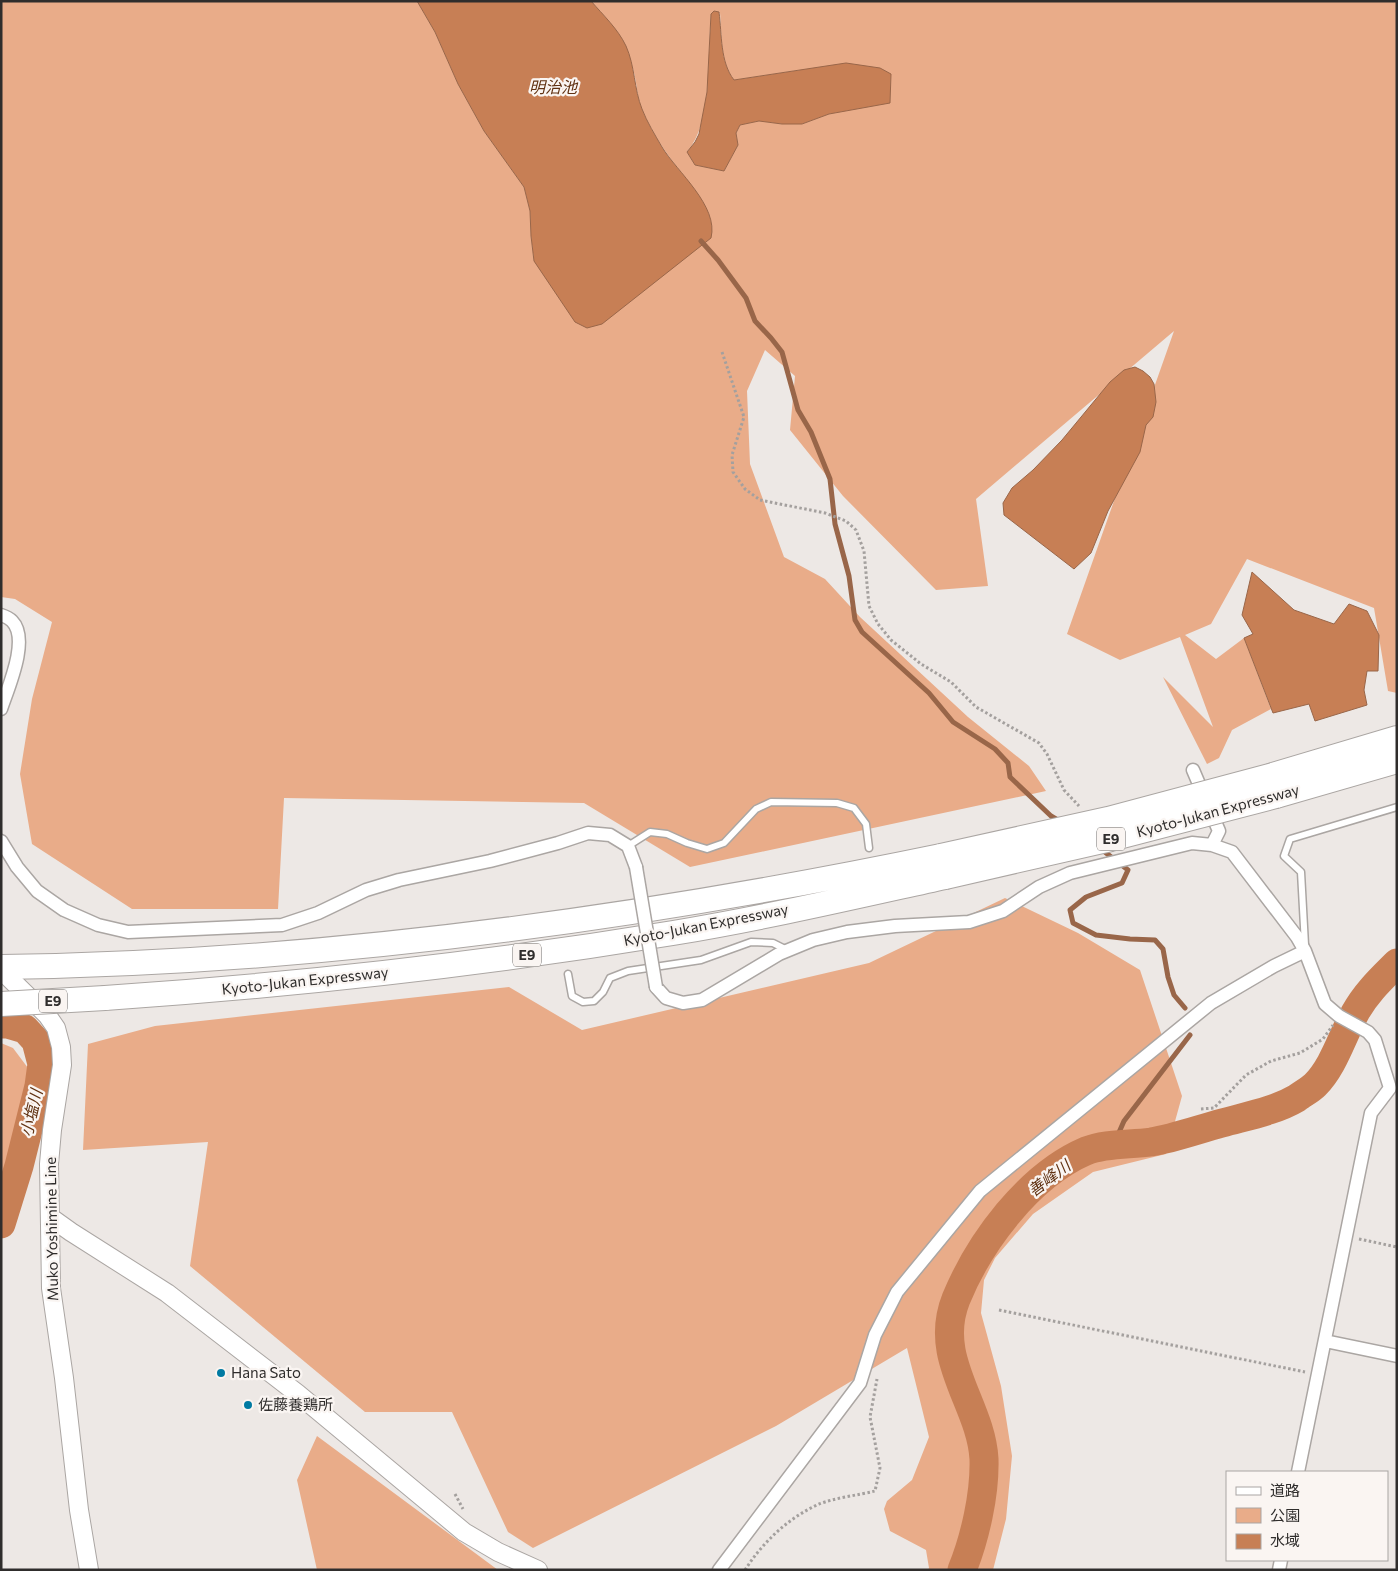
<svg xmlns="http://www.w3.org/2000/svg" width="1398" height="1571" viewBox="0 0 1398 1571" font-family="Commissioner,'Noto Sans JP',sans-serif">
<rect width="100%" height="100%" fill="#ede8e5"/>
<path fill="#e9ac89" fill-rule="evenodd" d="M1,1H417L435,32L458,84L484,131L524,187L530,211L531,236L534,261L695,191C675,165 655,140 642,110C637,98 637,82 633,69C625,39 611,24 591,1H1397V693L1388,691L1374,608L1247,559L1211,624L1185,635L1216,659L1244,638L1271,709L1232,730L1219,758L1207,764L1163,677L1213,727L1180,637L1120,660L1067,634L1174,331L976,499L988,586L936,590L843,496L790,430L795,376L765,350L747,391L750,464L784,557L825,579L860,617L968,717L1029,766L1046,791L690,867L584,803L284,798L278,909H132L32,844L20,774L32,699L52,622L15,599L1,597ZM714,11L720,13C722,35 720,62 734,80L799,70L891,74L890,102L829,114L802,124H782L759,121L740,125L736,133L738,145L724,171L695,165L687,152C714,121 707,54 711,14Z
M1005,898L1078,933L1140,970L1182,1096L1166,1154L1093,1172L1033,1214L995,1258L984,1280L981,1313L1001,1386L1012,1456L1006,1519L993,1570H928L929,1568L926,1550L890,1531L884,1509L887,1501L912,1480L929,1437L907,1348L776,1426L533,1548L508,1532L452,1412H365L190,1266L208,1142L83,1150L88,1044L155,1026L509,987L582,1030L869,963Z
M1,1043L13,1048L28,1068L25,1159L1,1234Z
M317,1436L498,1570H317L297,1480Z"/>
<path fill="#c77f55" stroke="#996649" d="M417,1H591C603,15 618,29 626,46C635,66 634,89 642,109C647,122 655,135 662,147C677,172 719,206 711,238L602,324L587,328L575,322L534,261L531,236L530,211L524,187L484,131L458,84L435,32Z
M714,11L719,12C722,35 720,62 734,80L846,63L880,68L891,74L890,103L829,114L802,124H782L759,121L740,125L736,133L738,145L724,171L695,165L687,152L695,142L699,134L707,92L711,14Z
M1135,367L1143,371L1150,377L1154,384L1156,402L1153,417L1146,425L1140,452L1108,511L1091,553L1074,569L1004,515L1003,503L1012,488L1033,470L1062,440L1110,382L1124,370Z
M1252,572L1294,610L1334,624L1349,604L1367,611L1379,635L1378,671H1367L1364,690L1367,705L1315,721L1309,704L1273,713L1244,638L1253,634L1242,615Z"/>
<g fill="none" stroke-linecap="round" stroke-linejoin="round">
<path stroke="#996649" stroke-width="5" d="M701,241L718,260L746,298L755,321L771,338L782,352L798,410L811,432L830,479L835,524L849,576L855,620L862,632L929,693L953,722L995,749L1008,763L1010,777L1051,816L1061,822
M1101,849L1128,870L1122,883L1086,897L1070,910L1073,923L1096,935L1130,939L1155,940L1163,949L1168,977L1174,995L1185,1008
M1113,1146L1124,1121L1190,1035"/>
<path stroke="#c77f55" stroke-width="29" d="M1,1024H8L25,1029L36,1041L42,1064L39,1086L19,1166L1,1224
M962,1570C975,1538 985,1494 984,1459C981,1404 932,1359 956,1299C979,1243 1028,1176 1086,1151C1106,1143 1130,1145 1151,1142C1175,1138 1199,1129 1222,1123C1247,1116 1275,1111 1297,1098C1302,1094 1310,1090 1315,1085C1334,1066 1342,1036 1355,1013C1366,993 1381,979 1397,963"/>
<g stroke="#aba6a3" stroke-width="9">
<path id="lane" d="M628,846L650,832L667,834L687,843L707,849L724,843L756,809L771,802L837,803L854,808L866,824L869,848
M1305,945L1301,872L1284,856L1290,839L1397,807
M568,974L572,996L583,1002L594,1001L603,992L610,978L628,971L701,960L751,942L773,943L787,950"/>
</g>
<g stroke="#aba6a3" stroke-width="15">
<path id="street" d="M1,615C4,616 9,618 12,621C30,639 8,688 1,709
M1193,770L1219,831L1212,845
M1,841L17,867L37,891L64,910L98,925L128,932L282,925L318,913L366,890L399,880L490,861L558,843L588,833L610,835L628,846L636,867
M656,987L666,998L683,1003L702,1000L779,954L813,940L847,932L895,926L969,922L1003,911L1039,887L1070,873L1192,843L1212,845L1232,852L1297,937L1305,951L1325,1004L1339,1016L1368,1032L1375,1040L1390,1088L1371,1113L1298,1472
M1325,1341L1397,1356
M719,1570L860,1383L875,1335L897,1292L980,1191L1211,1003L1274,966L1305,951
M1279,1570L1281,1560"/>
</g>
<g stroke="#aba6a3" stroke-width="20">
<path id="secondary" d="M1,970L47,1015L56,1028L61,1047L62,1065L52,1130L49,1164L51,1288L64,1378L79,1510L89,1570
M50,1217L71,1232L167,1293L298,1394L464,1532L498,1552L538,1570"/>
</g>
<g stroke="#aba6a3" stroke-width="26">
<path id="highway" d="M1273,775L1397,738
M1276,796L1397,761
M1,967C318,963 632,920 941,856
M105,998C295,985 485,964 673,933C764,918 854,897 945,877"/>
</g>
<path stroke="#a4a09e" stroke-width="3" stroke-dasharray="2.5 2.5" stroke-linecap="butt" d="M722,352L744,417L732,455L733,472L745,489L760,500L825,513L846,521L856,530L864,551L869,606L878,624L891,640L921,664L951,682L976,707L1039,743L1047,754L1064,790L1079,806
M1201,1109L1214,1108L1246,1075L1271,1061L1300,1053L1323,1039L1333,1025
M1359,1239L1397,1247
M999,1310L1305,1372
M455,1494L463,1509
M745,1570C763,1542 788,1518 819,1504C834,1498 859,1495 875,1491L880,1468L870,1417L877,1379"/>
<use href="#lane" stroke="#fff" stroke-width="6"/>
<use href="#street" stroke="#fff" stroke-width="12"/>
<use href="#secondary" stroke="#fff" stroke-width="18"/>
<use href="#highway" stroke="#fff" stroke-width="24"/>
<g stroke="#aba6a3" stroke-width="15" stroke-linecap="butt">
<path id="street-bridge" d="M636,867L656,987"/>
</g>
<g stroke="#aba6a3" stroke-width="26" stroke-linecap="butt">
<path id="highway-bridge" d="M941,856L1108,819L1273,775
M945,877L1111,839L1276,796
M1,1004L105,998"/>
</g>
<use href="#street-bridge" stroke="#fff" stroke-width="12"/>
<use href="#highway-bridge" stroke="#fff" stroke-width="24"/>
</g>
<g fill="#007aa2" stroke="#faf5f2" stroke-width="2">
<circle cx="221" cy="1373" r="5"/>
<circle cx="248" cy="1405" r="5"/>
</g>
<g text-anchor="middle" stroke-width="4.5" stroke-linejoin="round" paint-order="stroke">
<g fill="#faf5f2" stroke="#6c6967" stroke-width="1">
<rect x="1097" y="827.5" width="28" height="23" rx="4"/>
<rect x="513" y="943.5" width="28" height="23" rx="4"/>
<rect x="39" y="989.5" width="28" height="23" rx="4"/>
</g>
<g font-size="14" font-weight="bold" fill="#2f2d2c">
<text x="1111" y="844">E9</text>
<text x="527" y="960">E9</text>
<text x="53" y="1006">E9</text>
</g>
<g font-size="15" fill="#2f2d2c" stroke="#faf5f2">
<text transform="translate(1218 811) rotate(-15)" y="5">Kyoto-Jukan Expressway</text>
<text transform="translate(706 925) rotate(-11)" y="5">Kyoto-Jukan Expressway</text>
<text transform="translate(305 981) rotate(-6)" y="5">Kyoto-Jukan Expressway</text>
<text transform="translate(52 1229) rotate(-91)" y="5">Muko Yoshimine Line</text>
</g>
<g font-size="15" fill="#2f2d2c" stroke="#faf5f2" text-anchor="start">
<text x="231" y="1378">Hana Sato</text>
<text x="258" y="1410">佐藤養鶏所</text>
</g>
<g font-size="16" font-style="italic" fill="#603111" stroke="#faf5f2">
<text x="553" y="93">明治池</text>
<text transform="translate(31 1113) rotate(-77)" y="6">小塩川</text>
<text transform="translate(1049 1178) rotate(-37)" y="6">善峰川</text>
</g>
</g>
<rect width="1398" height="1571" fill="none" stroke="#2f2d2c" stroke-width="5"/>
<rect x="1226" y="1471" width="162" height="90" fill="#faf5f2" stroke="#a9a5a3"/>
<rect x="1236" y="1487" width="25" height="8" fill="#ffffff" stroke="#a9a5a3"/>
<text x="1270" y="1496" font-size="15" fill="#2f2d2c">道路</text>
<rect x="1236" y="1508" width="25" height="15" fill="#e9ac89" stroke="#a9a5a3"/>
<text x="1270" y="1521" font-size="15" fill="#2f2d2c">公園</text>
<rect x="1236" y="1534" width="25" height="15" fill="#c77f55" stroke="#a9a5a3"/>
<text x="1270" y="1546" font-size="15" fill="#2f2d2c">水域</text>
</svg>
